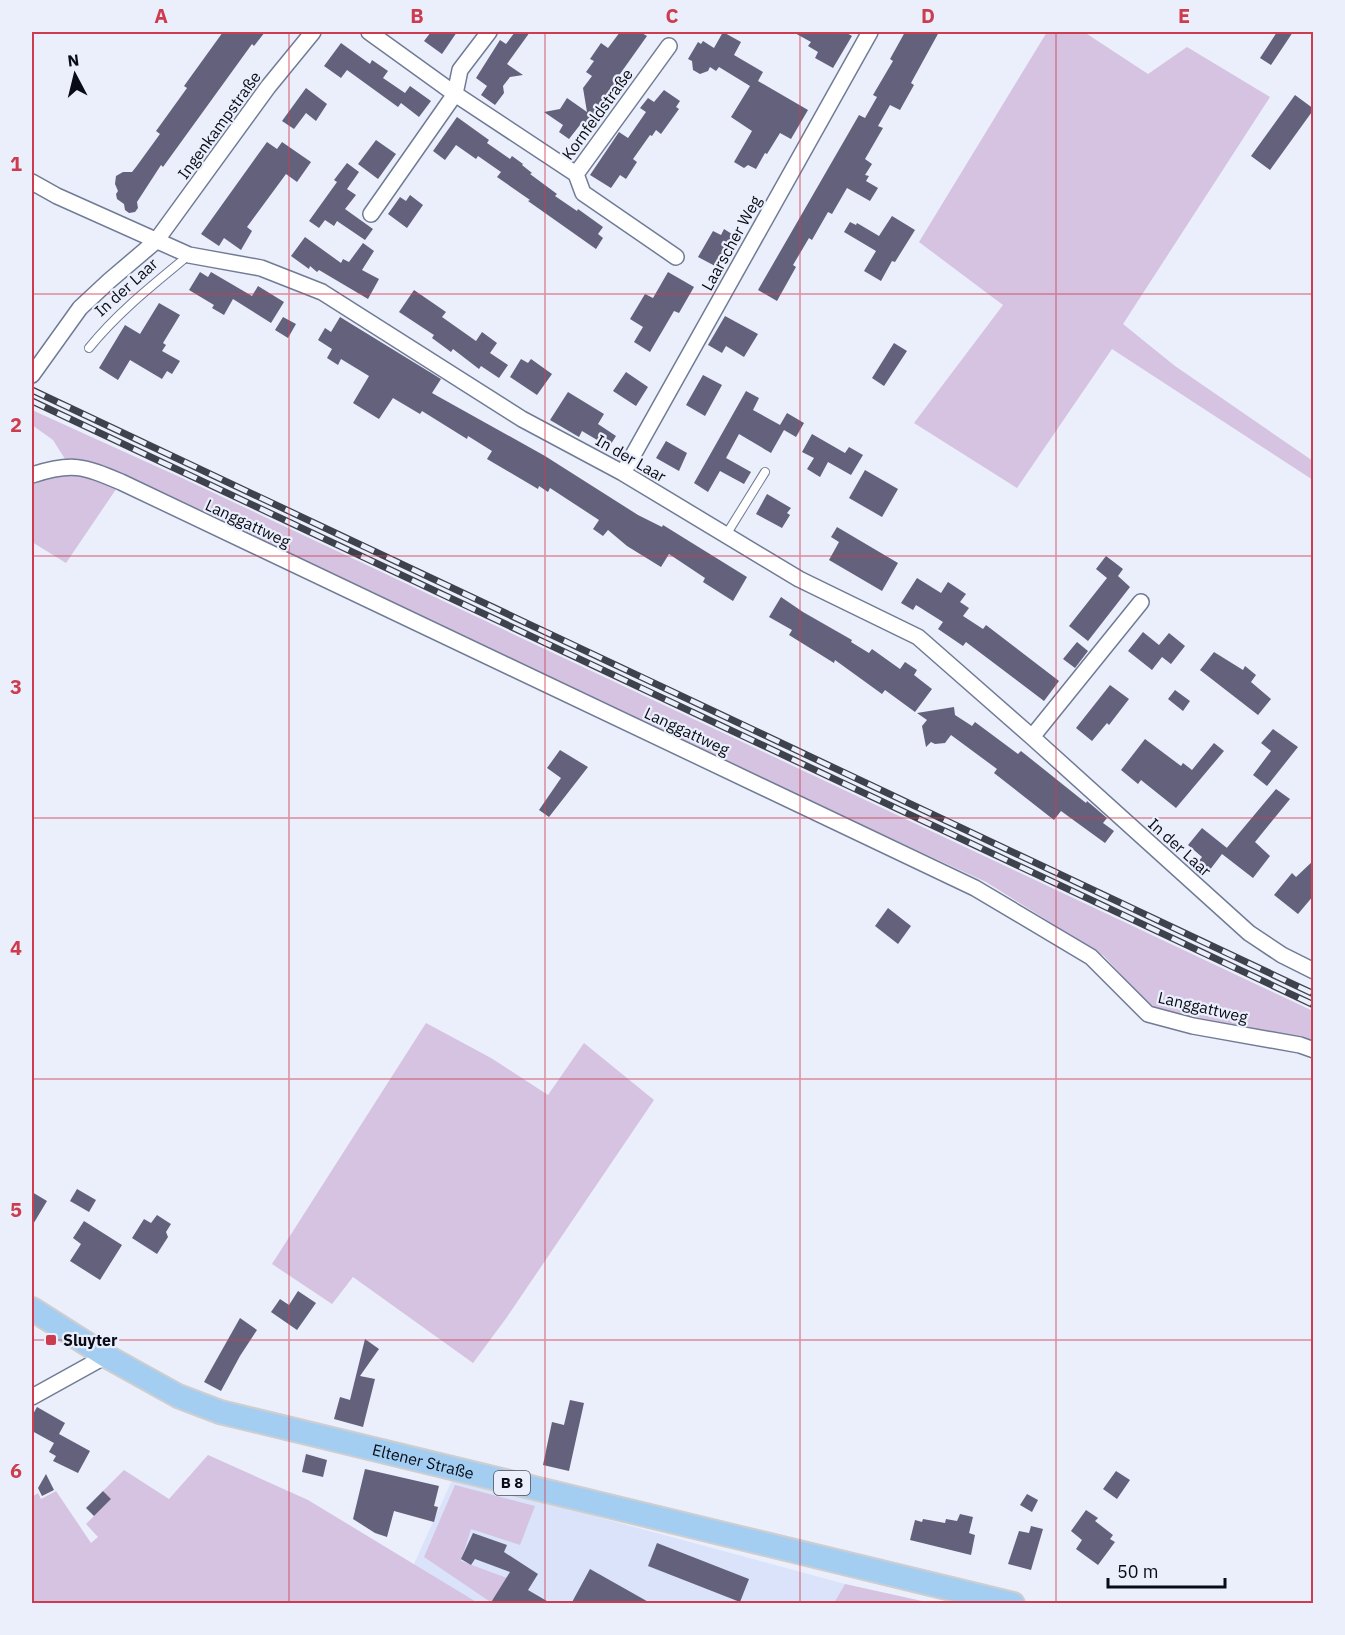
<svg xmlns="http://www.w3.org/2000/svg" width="1345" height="1635" viewBox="0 0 1345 1635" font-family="'IBM Plex Sans',sans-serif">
<rect width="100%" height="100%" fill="#eaeffb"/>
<path fill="#dae3f9" d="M453,1478L845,1584L834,1603L478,1604L413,1566Z"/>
<path fill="#d5c3e1" d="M1047,32H1084L1148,74L1187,47L1270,97L1123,324L1175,366L1313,461V480L1112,349L1017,488L914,423L1003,305L919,242Z
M32,410L182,478L1313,1011V1042L1307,1039L1223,1025L1150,1006L1104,956L986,882L823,807L125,476L66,563L32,542V475L65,459L53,440L32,425Z
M426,1023L491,1058L548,1095L584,1043L654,1100L507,1317L473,1363L353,1277L332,1304L272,1264Z
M208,1455L308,1500L478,1603H32V1497L38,1493L41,1499L56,1491L91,1543L98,1537L86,1524L111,1499L103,1491L124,1470L169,1499Z
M455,1485L535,1506L520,1545L471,1529L461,1561L507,1578L492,1603L424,1557Z
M845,1584L931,1603H834Z"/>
<path fill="#63617c" d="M223,32H265L254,46L252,44L163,167L161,165L137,202L138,208L135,212L129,213L125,210L124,204L117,199L116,194L118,191L115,184L116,176L123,172H132L136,167L160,134L156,131L187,88L184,86Z
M431,32H457L442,54L424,41Z
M515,32H530L507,64L523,75L510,77L503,86L504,93L495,105L481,95L487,86L476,78L500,40L506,44Z
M620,32H640L647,36L620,74L618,86L611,97L606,98L589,121L583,127L580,125L569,139L559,132L563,125L544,112L560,109L567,98L587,112L583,88L592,76L586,72L594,61L590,59L601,43L608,48Z
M723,32L741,42L734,55L763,72L758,81L808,110L791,139L780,133L767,154L765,153L756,169L748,165L744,168L734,162L752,131L731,117L750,86L719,67L716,71L710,67L708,71L700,74L693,70L692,61L688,59L698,42L701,44L703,41L714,48Z
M793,32H845L852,36L833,68L815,58L818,52L808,46L811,42Z
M905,32H939L911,83L914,85L900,110L890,105L878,126L883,128L865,159L872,164L865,175L869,176L866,181L878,188L870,201L847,188L832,214L828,212L812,240L809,238L793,265L796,267L777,301L758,290L859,115L865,118L877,97L873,95L893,61L890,59Z
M1277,32H1293L1271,65L1260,58Z
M341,43L370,64L372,60L388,71L383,78L405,93L410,86L431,101L419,117L401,103L398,107L347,70L341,78L324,66Z
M306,88L327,104L316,121L306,113L294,129L282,121Z
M664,90L680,101L676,107L679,109L661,134L656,130L652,136L650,135L633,159L637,162L626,179L620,175L611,188L590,175L619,132L628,138L646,112L640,108L648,98L654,102Z
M1295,95L1314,109L1270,170L1251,156Z
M457,117L489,140L487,143L500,152L510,159L512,156L523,164L522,165L532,173L530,174L557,194L555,196L577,211L578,209L603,227L598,234L603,238L596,249L528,201L530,200L497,177L501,172L478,156L476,159L456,145L445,160L433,151Z
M376,140L396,154L378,179L358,164Z
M267,142L277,149L282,142L311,162L297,182L286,174L247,227L252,231L241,250L224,238L219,246L201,234Z
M347,163L359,172L347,189L356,195L345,209L373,229L365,240L337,221L334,226L325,220L319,228L309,221L337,182L334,180Z
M410,195L423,205L407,228L388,214L400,197L406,201Z
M892,216L915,230L895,262L892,261L881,281L864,271L876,251L844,232L850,222L856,225L857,223L879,236Z
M724,229L735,236L717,267L698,257L713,231L721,235Z
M305,237L341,263L343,259L349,262L363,243L374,251L362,270L379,279L368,299L319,270L317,272L310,266L309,269L291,256Z
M200,272L208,277L211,272L252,296L258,286L284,302L271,323L233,299L224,315L212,308L214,305L189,290Z
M668,272L694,287L679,313L674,311L650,352L634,342L643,327L630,319L645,294L653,298Z
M414,290L446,312L442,317L476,341L482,332L497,343L490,353L508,365L499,378L481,366L479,369L453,349L451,352L432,338L434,335L399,312Z
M159,303L180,315L163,343L166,345L162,351L180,361L172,374L167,371L162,379L130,360L118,380L99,368L125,325L140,334Z
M725,316L758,334L744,357L726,346L722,353L708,345Z
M283,317L296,324L288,338L275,330Z
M340,317L441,379L432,393L545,456L638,515L662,527L663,525L747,577L733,601L703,582L705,578L669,554L661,567L627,546L608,530L603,536L593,529L599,520L550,488L548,492L539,486L538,489L487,459L492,451L468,436L467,439L422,411L420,414L393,398L379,419L353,403L369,376L341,359L338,365L327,358L332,349L318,340L325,328L331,332Z
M894,343L907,351L884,386L872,378Z
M521,359L528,363L531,359L552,374L537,395L510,377Z
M626,372L648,387L636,406L613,391Z
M703,375L722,385L705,416L686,405Z
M746,391L759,398L753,410L780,425L787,413L804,423L796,437L784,430L771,453L739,434L726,458L751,472L744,484L720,471L708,492L694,483Z
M568,392L604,414L598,424L616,436L609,447L582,431L579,437L550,420Z
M812,434L845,453L849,447L863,455L851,475L828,462L820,477L807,469L814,458L802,452Z
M666,441L687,453L679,471L656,458Z
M865,470L898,489L882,517L849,498Z
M767,494L791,508L787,513L790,515L782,528L756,514Z
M837,527L898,563L882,591L829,560L839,542L831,537Z
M1106,556L1123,569L1118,576L1130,587L1088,641L1069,626L1107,578L1096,569Z
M917,578L941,593L948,582L966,594L960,602L969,608L963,616L983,629L986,625L1059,681L1044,701L966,642L963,646L938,629L943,622L916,605L913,610L901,603Z
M781,597L803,612L852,640L851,642L869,653L872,649L900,669L905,662L917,670L914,675L932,689L915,712L885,690L882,694L835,660L834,663L789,635L792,630L769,617Z
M1143,632L1159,645L1169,633L1185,646L1171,664L1162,657L1152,670L1128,651Z
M1077,642L1088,651L1075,668L1063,659Z
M1214,652L1243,670L1245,666L1256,675L1251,682L1271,699L1258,715L1200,670Z
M1110,685L1129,699L1109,725L1107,723L1092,741L1076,728Z
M1175,690L1190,701L1183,711L1168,699Z
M954,707L955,715L972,726L975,722L1018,754L1021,751L1086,803L1087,801L1100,812L1107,818L1103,823L1114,831L1105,843L1061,811L1054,820L994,773L997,769L951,735L945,743L935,744L931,742L926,747L922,726L927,720L917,713Z
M1273,729L1298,747L1267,786L1253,775L1271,751L1261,743Z
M1145,739L1181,766L1183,763L1192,770L1214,743L1224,751L1176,808L1141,780L1138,784L1121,770Z
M560,750L588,767L549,817L539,810L561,778L547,768Z
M1276,789L1290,799L1255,842L1270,856L1253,878L1222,854L1209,871L1198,862L1202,857L1188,845L1202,828L1227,848L1225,850Z
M1314,860V895L1298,914L1274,895L1292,873L1296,877Z
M888,908L911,926L898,944L875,926Z
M77,1189L96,1200L89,1212L70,1201Z
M32,1192L47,1201L32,1226Z
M157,1215L171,1224L166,1232L168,1237L157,1254L132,1238L144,1219L151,1223Z
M84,1221L122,1245L100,1280L70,1261L81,1244L73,1238Z
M298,1291L316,1303L297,1330L271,1312L280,1299L289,1305Z
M240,1318L257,1330L240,1356L221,1391L204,1382Z
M365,1339L379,1349L360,1376L375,1379L363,1427L334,1419L340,1397L350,1400Z
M570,1400L584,1403L569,1471L543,1465L552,1422L564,1425Z
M37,1407L65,1423L59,1434L90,1451L78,1473L53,1461L56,1456L49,1452L54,1443L32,1431V1416Z
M306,1454L327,1460L323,1477L302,1472Z
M365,1469L439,1486L434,1506L438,1507L434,1522L394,1511L387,1537L375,1533L353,1519Z
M1116,1471L1130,1480L1117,1499L1103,1489Z
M46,1474L54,1490L42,1496L38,1488Z
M103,1491L111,1499L94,1516L86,1508Z
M1027,1494L1038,1500L1032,1512L1020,1505Z
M1086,1510L1098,1518L1095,1521L1113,1535L1110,1539L1115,1542L1098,1565L1076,1549L1082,1540L1071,1531Z
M960,1514L973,1517L969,1533L975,1535L971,1555L910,1540L915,1520L922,1522L923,1519L945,1523L946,1519L957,1521Z
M1031,1526L1043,1529L1031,1570L1008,1564L1019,1531L1029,1533Z
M473,1533L507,1545L504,1552L538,1574L528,1590L552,1604H490L510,1572L475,1559L471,1565L461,1559Z
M657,1543L749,1579L740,1602L648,1566Z
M590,1569L652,1604H571Z"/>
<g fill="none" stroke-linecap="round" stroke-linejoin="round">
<g stroke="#707b96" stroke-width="10">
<path id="service" d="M89,348C118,312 154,284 189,255
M726,535L765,472"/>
</g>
<g stroke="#707b96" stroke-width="18">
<path id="minor" d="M369,32L455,94L576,174L669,46
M576,174L583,193L676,257
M32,182L57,196L189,255L261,268L322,292L522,419L623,473L799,579L918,637L1032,737L1249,933L1282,955L1314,971
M371,214L455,94L460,70L489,32
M32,375L80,308L109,281L156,241L268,87L313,32
M623,473L870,32
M32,475C72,462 83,466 121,482L975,888L1091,957L1148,1014L1193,1026L1300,1045L1314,1050
M1032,737L1141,602
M32,1397L106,1356"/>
</g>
<g stroke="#ceced0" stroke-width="26">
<g id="primary">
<path id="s1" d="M32,1309L106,1356L178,1396L220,1412L1013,1604"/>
</g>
</g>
<use href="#service" stroke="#fff" stroke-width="8"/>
<use href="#minor" stroke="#fff" stroke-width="15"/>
<use href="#primary" stroke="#a3cef2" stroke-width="22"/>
<g stroke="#3e424c" stroke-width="7">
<path id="rail" d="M32,390L1314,994
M32,401L1314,1005"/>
</g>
<use href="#rail" stroke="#eaeffb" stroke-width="4.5" stroke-dasharray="14" stroke-linecap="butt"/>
</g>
<path fill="none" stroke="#cd3c4e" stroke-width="1.5" stroke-opacity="0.55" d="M289,32V1604M545,32V1604M800,32V1604M1056,32V1604M32,294H1314M32,556H1314M32,818H1314M32,1079H1314M32,1340H1314"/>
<rect fill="#cd3c4e" stroke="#eaeffb" stroke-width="2" x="45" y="1334" width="12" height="12" rx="3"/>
<g text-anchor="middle" stroke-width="4.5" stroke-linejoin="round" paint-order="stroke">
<rect fill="#eaeffb" stroke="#4c505b" stroke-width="1.5" x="494" y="1471" width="36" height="24" rx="4.5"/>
<g font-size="15" font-weight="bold" fill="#090c16">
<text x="512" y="1488">B 8</text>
</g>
<g font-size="16" fill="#090c16" stroke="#eaeffb">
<text transform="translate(597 114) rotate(-54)" y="6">Kornfeldstraße</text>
<text transform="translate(219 125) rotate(-54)" y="6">Ingenkampstraße</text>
<text transform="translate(731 243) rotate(-61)" y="6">Laarscher Weg</text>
<text transform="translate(126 287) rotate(-42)" y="6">In der Laar</text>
<text transform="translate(631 458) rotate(30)" y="6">In der Laar</text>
<text transform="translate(248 523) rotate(25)" y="6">Langgattweg</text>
<text transform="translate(687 731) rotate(25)" y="6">Langgattweg</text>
<text transform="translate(1180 847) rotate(42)" y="6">In der Laar</text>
<text transform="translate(1203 1007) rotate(13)" y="6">Langgattweg</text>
<text dy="6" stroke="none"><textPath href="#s1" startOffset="424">Eltener Straße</textPath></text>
</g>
<g font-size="16" font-weight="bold" fill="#090c16" stroke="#eaeffb" text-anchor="start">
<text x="63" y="1346">Sluyter</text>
</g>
</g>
<rect width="1345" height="1635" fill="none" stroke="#eaeffb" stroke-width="66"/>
<g transform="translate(75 75) rotate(353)" stroke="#eaeffb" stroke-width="4.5" paint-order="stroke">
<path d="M0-4.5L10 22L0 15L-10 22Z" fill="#090c16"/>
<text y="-9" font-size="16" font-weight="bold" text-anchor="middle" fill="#090c16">N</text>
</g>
<path d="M1108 1578v9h117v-9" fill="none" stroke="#090c16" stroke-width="3"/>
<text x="1117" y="1578" font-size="18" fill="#090c16" stroke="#eaeffb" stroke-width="4.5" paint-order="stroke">50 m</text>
<rect x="33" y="33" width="1279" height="1569" fill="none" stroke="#cd3c4e" stroke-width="2"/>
<g font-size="20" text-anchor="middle" font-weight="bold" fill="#cd3c4e">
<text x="161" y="23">A</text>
<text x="417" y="23">B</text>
<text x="672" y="23">C</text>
<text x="928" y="23">D</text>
<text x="1184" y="23">E</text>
<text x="16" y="171">1</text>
<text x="16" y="432">2</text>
<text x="16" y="694">3</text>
<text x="16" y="955">4</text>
<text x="16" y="1217">5</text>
<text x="16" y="1478">6</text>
</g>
</svg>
